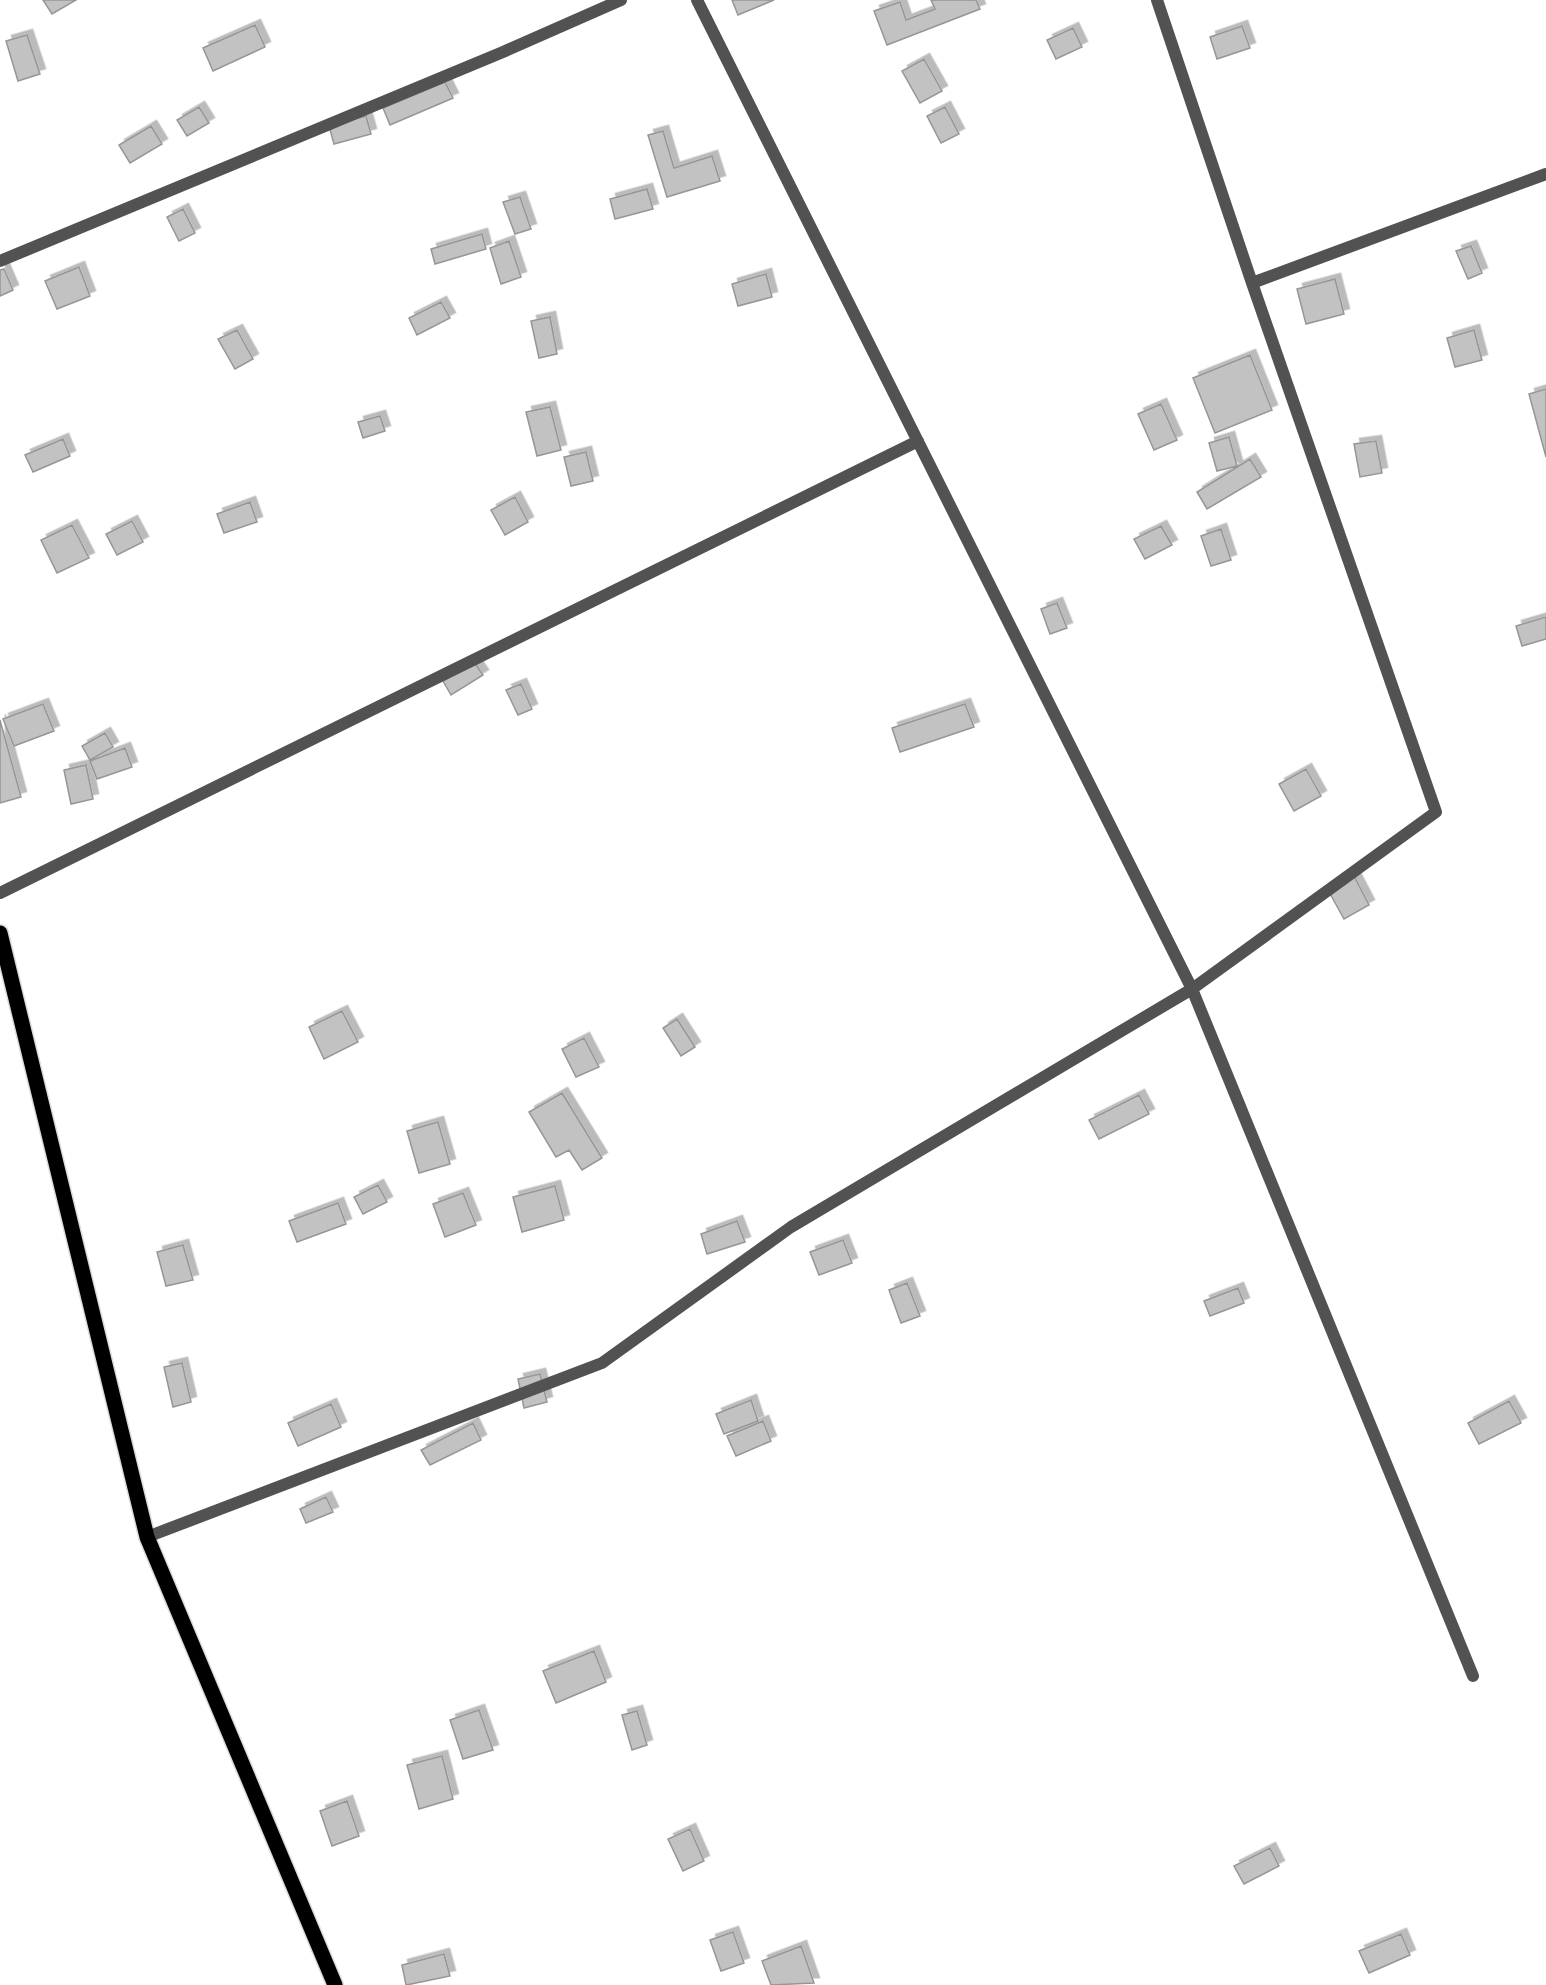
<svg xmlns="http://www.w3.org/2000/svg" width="1546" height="1985" viewBox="0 0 1546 1985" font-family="Manrope,sans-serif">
<defs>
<filter id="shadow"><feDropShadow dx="5.5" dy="-5.5" stdDeviation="0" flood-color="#0004"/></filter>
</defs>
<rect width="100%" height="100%" fill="#fff"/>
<path fill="#c2c2c2" stroke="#969696" stroke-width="1.5" filter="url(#shadow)" d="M43,0H76L52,14Z
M732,0H774L738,15Z
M931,0H976L980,9L887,45L874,11L900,2L906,20L935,9Z
M255,25L265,47L213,71L203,48Z
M1242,26L1250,48L1217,59L1210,37Z
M1073,28L1082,47L1056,59L1047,40Z
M27,35L40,74L18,81L6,41Z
M924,59L942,91L920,103L902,71Z
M445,82L453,98L390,125L383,108Z
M199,107L209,123L187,136L177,120Z
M945,107L959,134L941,143L927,116Z
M366,116L371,134L334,144L329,126Z
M151,126L162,144L130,163L119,145Z
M663,131L674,168L712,156L720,181L667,197L648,135Z
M647,189L653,209L615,219L610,199Z
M520,197L531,229L515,234L503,202Z
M183,209L195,233L179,241L167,217Z
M482,234L486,249L435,264L431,249Z
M509,241L521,277L501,284L490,248Z
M1471,246L1482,273L1468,279L1456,251Z
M79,267L90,296L57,309L45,281Z
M4,269L13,290L0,296V270Z
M766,274L772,297L738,306L732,284Z
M1335,279L1344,314L1306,324L1297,289Z
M441,302L450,318L417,335L409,318Z
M550,317L557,354L539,358L531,321Z
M237,330L253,359L235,369L218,339Z
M1474,330L1482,360L1455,367L1447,338Z
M1250,355L1272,410L1215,433L1193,378Z
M1546,389V457L1529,394Z
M1161,404L1177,440L1154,450L1138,414Z
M550,407L561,450L537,456L526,412Z
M380,416L385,431L363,438L358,422Z
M1229,437L1237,466L1217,471L1209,443Z
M63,439L70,456L33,472L25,455Z
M1376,441L1382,473L1360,477L1354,444Z
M586,452L593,481L571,486L564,457Z
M1250,459L1261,477L1207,509L1197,492Z
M515,497L528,522L505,535L491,510Z
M250,502L257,522L224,533L217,514Z
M132,521L143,542L117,555L106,534Z
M72,525L89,558L57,573L41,540Z
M1161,526L1172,545L1145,559L1134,539Z
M1221,529L1231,560L1211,566L1201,536Z
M1057,603L1067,628L1050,634L1041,609Z
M1546,617V639L1522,646L1516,626Z
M474,662L483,675L451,695L443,681Z
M521,684L532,709L518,715L506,690Z
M43,704L54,731L14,746L3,719Z
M965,704L974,727L900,752L892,728Z
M0,720L21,797L0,803Z
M105,733L113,747L90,760L82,746Z
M125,748L132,767L97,779L90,761Z
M86,765L93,799L71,804L64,770Z
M1306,769L1321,796L1294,811L1279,784Z
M1354,876L1369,905L1344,919L1328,890Z
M342,1011L358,1042L324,1059L309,1027Z
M677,1019L695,1047L681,1056L663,1028Z
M584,1038L599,1067L576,1077L562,1049Z
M562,1093L602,1158L582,1170L569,1150L556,1157L529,1112Z
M1139,1095L1149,1114L1099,1139L1089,1120Z
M438,1122L450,1164L419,1173L407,1131Z
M378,1185L387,1202L363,1214L354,1197Z
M555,1186L564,1220L522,1232L513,1197Z
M463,1193L476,1225L445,1237L433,1204Z
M338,1203L346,1224L297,1242L289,1221Z
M737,1221L745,1242L707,1254L701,1234Z
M843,1240L852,1263L819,1275L810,1252Z
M183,1245L193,1280L166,1286L157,1252Z
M907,1283L920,1316L901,1323L889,1290Z
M1238,1288L1244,1303L1210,1316L1204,1301Z
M182,1363L191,1402L173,1407L164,1367Z
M540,1374L547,1402L524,1408L518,1379Z
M751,1400L758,1421L724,1434L716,1414Z
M1509,1401L1521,1423L1479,1444L1468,1423Z
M331,1404L341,1427L298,1446L288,1423Z
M763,1421L771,1441L736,1456L727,1436Z
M473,1423L481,1440L430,1465L421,1450Z
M326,1497L333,1512L306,1523L300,1509Z
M594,1651L606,1682L556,1703L543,1671Z
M479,1710L493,1750L463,1759L450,1720Z
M637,1711L647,1745L632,1750L622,1715Z
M442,1756L453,1799L419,1809L407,1765Z
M347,1801L359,1836L332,1846L320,1811Z
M690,1829L704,1861L683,1871L668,1839Z
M1270,1848L1279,1866L1244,1884L1234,1866Z
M733,1932L744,1963L721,1971L710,1940Z
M1401,1934L1410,1955L1369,1973L1359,1951Z
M801,1946L814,1983L771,1985L762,1961Z
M444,1954L450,1976L406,1985L402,1965Z"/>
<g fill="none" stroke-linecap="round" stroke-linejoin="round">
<g stroke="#dbdbdb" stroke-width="18">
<path id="primary" d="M0,933L147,1537L335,1985"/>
</g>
<path stroke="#525252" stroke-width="12" d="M697,0L1192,989L1473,1676
M0,261L503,52L621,0
M1252,283L1546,174
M0,893L918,441
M147,1537L602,1363L791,1227L1192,989L1436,812L1252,283L1157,0"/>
<use href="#primary" stroke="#000" stroke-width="15"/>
</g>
</svg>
